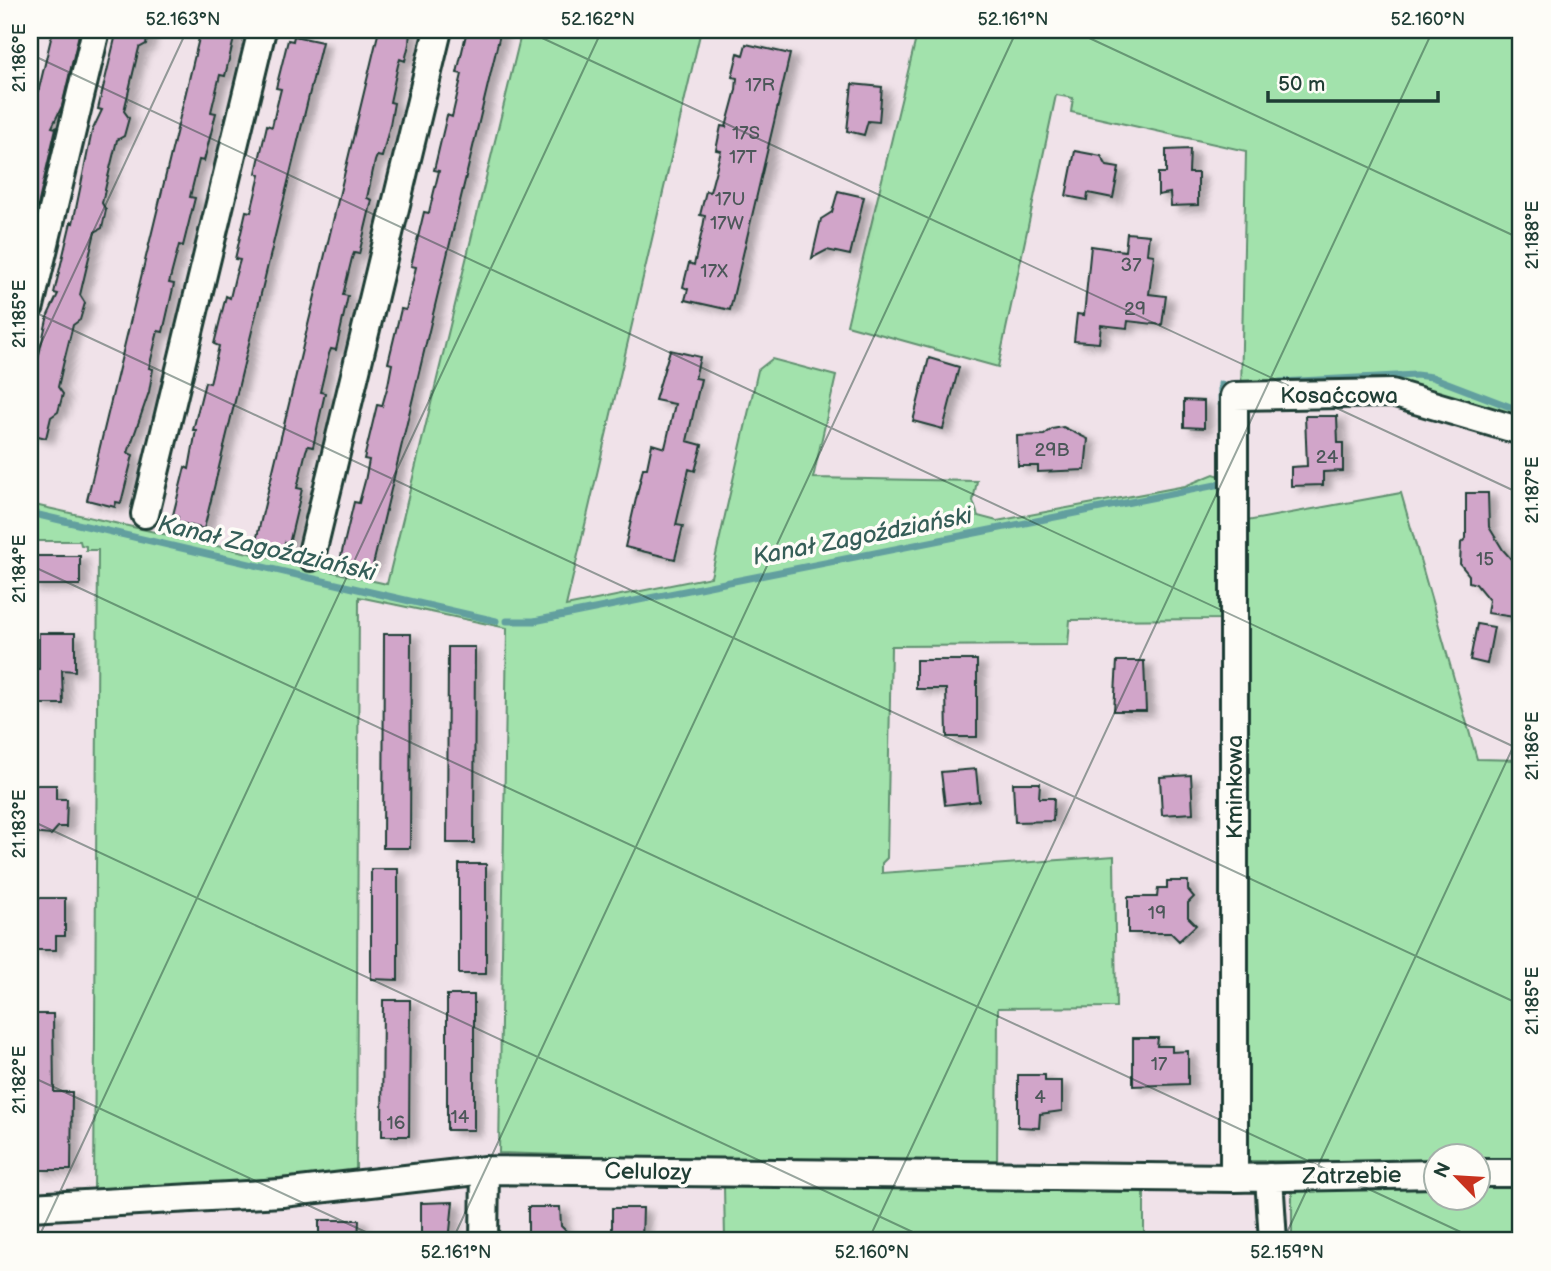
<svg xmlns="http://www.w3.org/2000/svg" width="1551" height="1271" viewBox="0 0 1551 1271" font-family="'Balsamiq Sans',sans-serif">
<defs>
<filter id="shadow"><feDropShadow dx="8" dy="4.5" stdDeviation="3.5" flood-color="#0004"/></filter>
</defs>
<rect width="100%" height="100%" fill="#f0e2e9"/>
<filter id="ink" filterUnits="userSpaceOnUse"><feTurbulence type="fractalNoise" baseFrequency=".0143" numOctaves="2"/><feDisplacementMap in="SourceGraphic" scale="14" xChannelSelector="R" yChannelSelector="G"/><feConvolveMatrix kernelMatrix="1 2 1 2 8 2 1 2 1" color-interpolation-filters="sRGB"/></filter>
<g filter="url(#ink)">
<path fill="#a2e2ac" stroke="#609070" stroke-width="2" d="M522,30H701L566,606L711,577L758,370L772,359L836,376L813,478L977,481L973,501L978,516L997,521L1185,486L1214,474L1226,478L1227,619L1070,620L1068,645L891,646L887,858L882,863V873L1114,856L1116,1007L998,1008L997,1169L499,1153L507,628L359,597L356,1172L94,1192L98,550H86V546L81,545L80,541H30V504L387,584Z
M918,30H1521V420L1404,387L1241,393L1246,151L1071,112L1073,98L1056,95L998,367L847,325Z
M1401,493L1477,759L1521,760V1162L1478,1161V1156H1436L1435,1161H1243L1241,522Z
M1521,1185V1241H1292V1191L1435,1187L1436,1198H1478V1186Z
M724,1186L1144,1192V1241H725Z"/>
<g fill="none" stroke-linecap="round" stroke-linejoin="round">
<path stroke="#629f9f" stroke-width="7" d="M1280,382L1416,375L1432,377L1521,411
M1221,384V404
M30,513L496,621
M507,621H534L1221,484V481"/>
</g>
<path fill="#d1a5c9" stroke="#1f3d34" stroke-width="2" filter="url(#shadow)" d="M53,30H80L62,106L52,127L56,128L37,210L30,209V101L37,97Z
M117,30H149L146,44L139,48L124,111L129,118L124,136L117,140L107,181L102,203L106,210L102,228L95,232L80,295L85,303L80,320L73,325L63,365L58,387L63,394L58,412L51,417L46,438L30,434V405L36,386L32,385L48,315L58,294L54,293L71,222L73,223L92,131L102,110L98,109Z
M201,30H236L225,76L220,75L211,112L216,113L204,161L199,160L190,197L195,198L183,246L179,245L169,283L174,284L163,332L158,331L149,368L153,369L149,392L128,453L133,455L121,503L116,502L115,507L87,500Z
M379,30H410L409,44L405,61L400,59L398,65L390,102L394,103L390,125L382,157L377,156L375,161L367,198L372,200L359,254L354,253L352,258L343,295L348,296L336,350L331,349L329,354L320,392L325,393L313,447L308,446L306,451L297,488L302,489L289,544L285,542L283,548L256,541Z
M467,30H501L372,569L345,562L346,557L341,556L354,502L359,503L365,481L369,460L364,459L377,405L382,406L388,385L392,364L388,363L401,309L406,310L416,267L411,266L424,212L429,213L430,208L439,171L434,170L447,115L452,117L462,74L457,73Z
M294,36L322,42L204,529L177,522L178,517L173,515L185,467L189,469L196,430H193L205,382L210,383L219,346L214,344L226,296L230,298L235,277L240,260L235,259L246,211L251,212L260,175L256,173L267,125L272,127L276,109L281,89L276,88L288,40L293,41Z
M746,44L790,54L730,310L685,300L688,289L683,287L689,263L694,265L703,227L705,216L700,215L706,191L710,192L721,151L716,150L721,126L726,127L736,90L737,78L732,77L738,53L743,55Z
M852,84L882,87L879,122L868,121L864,135L847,131Z
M1190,149L1189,173H1198V205L1171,206L1170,193L1158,195V173H1166V150Z
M1075,151L1101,156L1107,166L1119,168L1113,198L1088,193L1087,200L1066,196Z
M838,191L864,197L850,255L827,250L812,258L821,219L832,212Z
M1127,233L1149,235L1147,254L1154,255L1149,294L1166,296L1162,325L1128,321L1127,328L1101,325L1099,343L1074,341L1077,314L1084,315L1091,246L1125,251Z
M670,350L700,357L695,378L701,379L687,441L702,445L695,471L689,469L676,525L683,526L675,559L625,547L643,468H647L652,444L665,448L675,404L655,400Z
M929,358L959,367L943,429L913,421Z
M1184,400L1204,401V428L1184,427Z
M1305,416H1337L1338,443H1343V471L1323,472V485L1291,486V467L1307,466Z
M1063,427L1088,439L1085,470L1038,472V466H1018L1017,436L1044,435L1052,429Z
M1466,493H1488L1489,527L1503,550L1521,570V618L1487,613L1489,600L1476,584L1469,582V575L1460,564L1461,543L1466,538Z
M30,556H80V585H30Z
M1477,624L1494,627L1487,664L1470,660Z
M39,633H75V671L62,670L63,704H38V688H30V669H39Z
M384,634H411L410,848H383Z
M448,647H475L474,843H447Z
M916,660H977V737H947L946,689H916Z
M1117,661H1144L1146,711H1114Z
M976,769L979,801L945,805L941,772Z
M1191,775L1193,813L1162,815L1160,777Z
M1013,783H1040L1039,798H1054L1053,821L1015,822Z
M31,785H56V799H67L66,827H58L51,835L30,833Z
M459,864H486V974H459Z
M371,869H398V980L371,979Z
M1167,881H1188V890L1194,897L1188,903V917L1196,925L1179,941L1171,933H1128V897H1157L1158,888H1167Z
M30,898H65V936H56V950H33Z
M447,995H474V1130H447Z
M383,1000H410L409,1136H382Z
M30,1014H53L54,1092H72L71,1170H36L37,1156H33V1150H30V1112H37L38,1065H30Z
M1133,1038H1158L1157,1046H1172V1052L1188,1051V1084L1133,1086Z
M1018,1075H1045V1081H1062V1111L1040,1114L1039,1128L1018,1127Z
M453,1202L449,1241H421V1203Z
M528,1207H560L561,1226L567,1232L556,1241H528Z
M612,1208H643L642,1241H612Z
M319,1220H359L358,1241H319Z"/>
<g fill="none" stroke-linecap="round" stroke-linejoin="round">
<g stroke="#1f3d34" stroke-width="32">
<path id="street" d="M30,306L96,30
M145,514L262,30
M311,557L438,30
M1478,1173H1521
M1269,1177L1273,1241
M1234,1178V396L1392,393L1521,431
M30,1207L282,1193L485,1170L1234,1178L1436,1174
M484,1241L485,1170"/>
</g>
<use href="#street" stroke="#fdfcf7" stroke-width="26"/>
</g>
</g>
<path fill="none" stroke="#1f3d34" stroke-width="2" stroke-opacity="0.45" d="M525,30L1521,494M1072,30L1521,239M30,54L1521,750M30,310L1521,1005M30,367L187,30M30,565L1480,1241M30,820L932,1241M30,1076L385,1241M37,1241L602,30M452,1241L1017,30M868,1241L1433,30M1283,1241L1521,730"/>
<g text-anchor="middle" stroke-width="7" stroke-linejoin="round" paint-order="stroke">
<g font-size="19" fill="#4c5759">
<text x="760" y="91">17R</text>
<text x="746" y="139">17S</text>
<text x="743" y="163">17T</text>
<text x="730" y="205">17U</text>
<text x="727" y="229">17W</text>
<text x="1131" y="271">37</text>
<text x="714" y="277">17X</text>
<text x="1135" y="315">29</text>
<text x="1052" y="456">29B</text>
<text x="1327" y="463">24</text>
<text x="1485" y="565">15</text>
<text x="1157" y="919">19</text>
<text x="1159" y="1070">17</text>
<text x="1040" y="1103">4</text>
<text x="460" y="1123">14</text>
<text x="396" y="1129">16</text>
</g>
<g font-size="23" fill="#1f3d34" stroke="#fdfcf7">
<text x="1339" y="403">Kosaćcowa</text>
<text transform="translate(1234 787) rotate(-90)" y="8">Kminkowa</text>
<text transform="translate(648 1171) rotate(1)" y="8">Celulozy</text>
<text transform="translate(1352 1175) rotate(-1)" y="8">Zatrzebie</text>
</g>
<g font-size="24" font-style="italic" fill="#355e58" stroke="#fdfcf7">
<text transform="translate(862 536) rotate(-11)" y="8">Kanał Zagoździański</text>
<text transform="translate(267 548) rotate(13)" y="8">Kanał Zagoździański</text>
</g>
</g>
<rect width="1551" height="1271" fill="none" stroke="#fdfcf7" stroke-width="77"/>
<g transform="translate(1457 1177) rotate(295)"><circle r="33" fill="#fdfcf7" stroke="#a4b0a9" stroke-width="2"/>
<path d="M0-5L12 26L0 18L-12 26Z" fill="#c8321e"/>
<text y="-10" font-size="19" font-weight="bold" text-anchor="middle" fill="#1f3d34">N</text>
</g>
<path d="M1268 91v10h170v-10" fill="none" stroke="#1f3d34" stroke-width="3.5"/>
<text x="1278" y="91" font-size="21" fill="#1f3d34" stroke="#fdfcf7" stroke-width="5" paint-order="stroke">50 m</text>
<rect x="38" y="38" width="1474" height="1194" fill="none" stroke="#1f3d34" stroke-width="2.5"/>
<g font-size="18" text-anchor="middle" fill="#1f3d34">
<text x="183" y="25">52.163°N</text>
<text x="598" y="25">52.162°N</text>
<text x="1013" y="25">52.161°N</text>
<text x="1428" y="25">52.160°N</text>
<text transform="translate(19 58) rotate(-90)" y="6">21.186°E</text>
<text transform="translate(1532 235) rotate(-90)" y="6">21.188°E</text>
<text transform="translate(19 314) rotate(-90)" y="6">21.185°E</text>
<text transform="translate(1532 490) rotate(-90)" y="6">21.187°E</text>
<text transform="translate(19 569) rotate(-90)" y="6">21.184°E</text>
<text transform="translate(1532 746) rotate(-90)" y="6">21.186°E</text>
<text transform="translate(19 824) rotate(-90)" y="6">21.183°E</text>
<text transform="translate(1532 1001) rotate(-90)" y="6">21.185°E</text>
<text transform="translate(19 1080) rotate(-90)" y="6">21.182°E</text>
<text x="456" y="1258">52.161°N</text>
<text x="872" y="1258">52.160°N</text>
<text x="1287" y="1258">52.159°N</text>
</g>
</svg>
